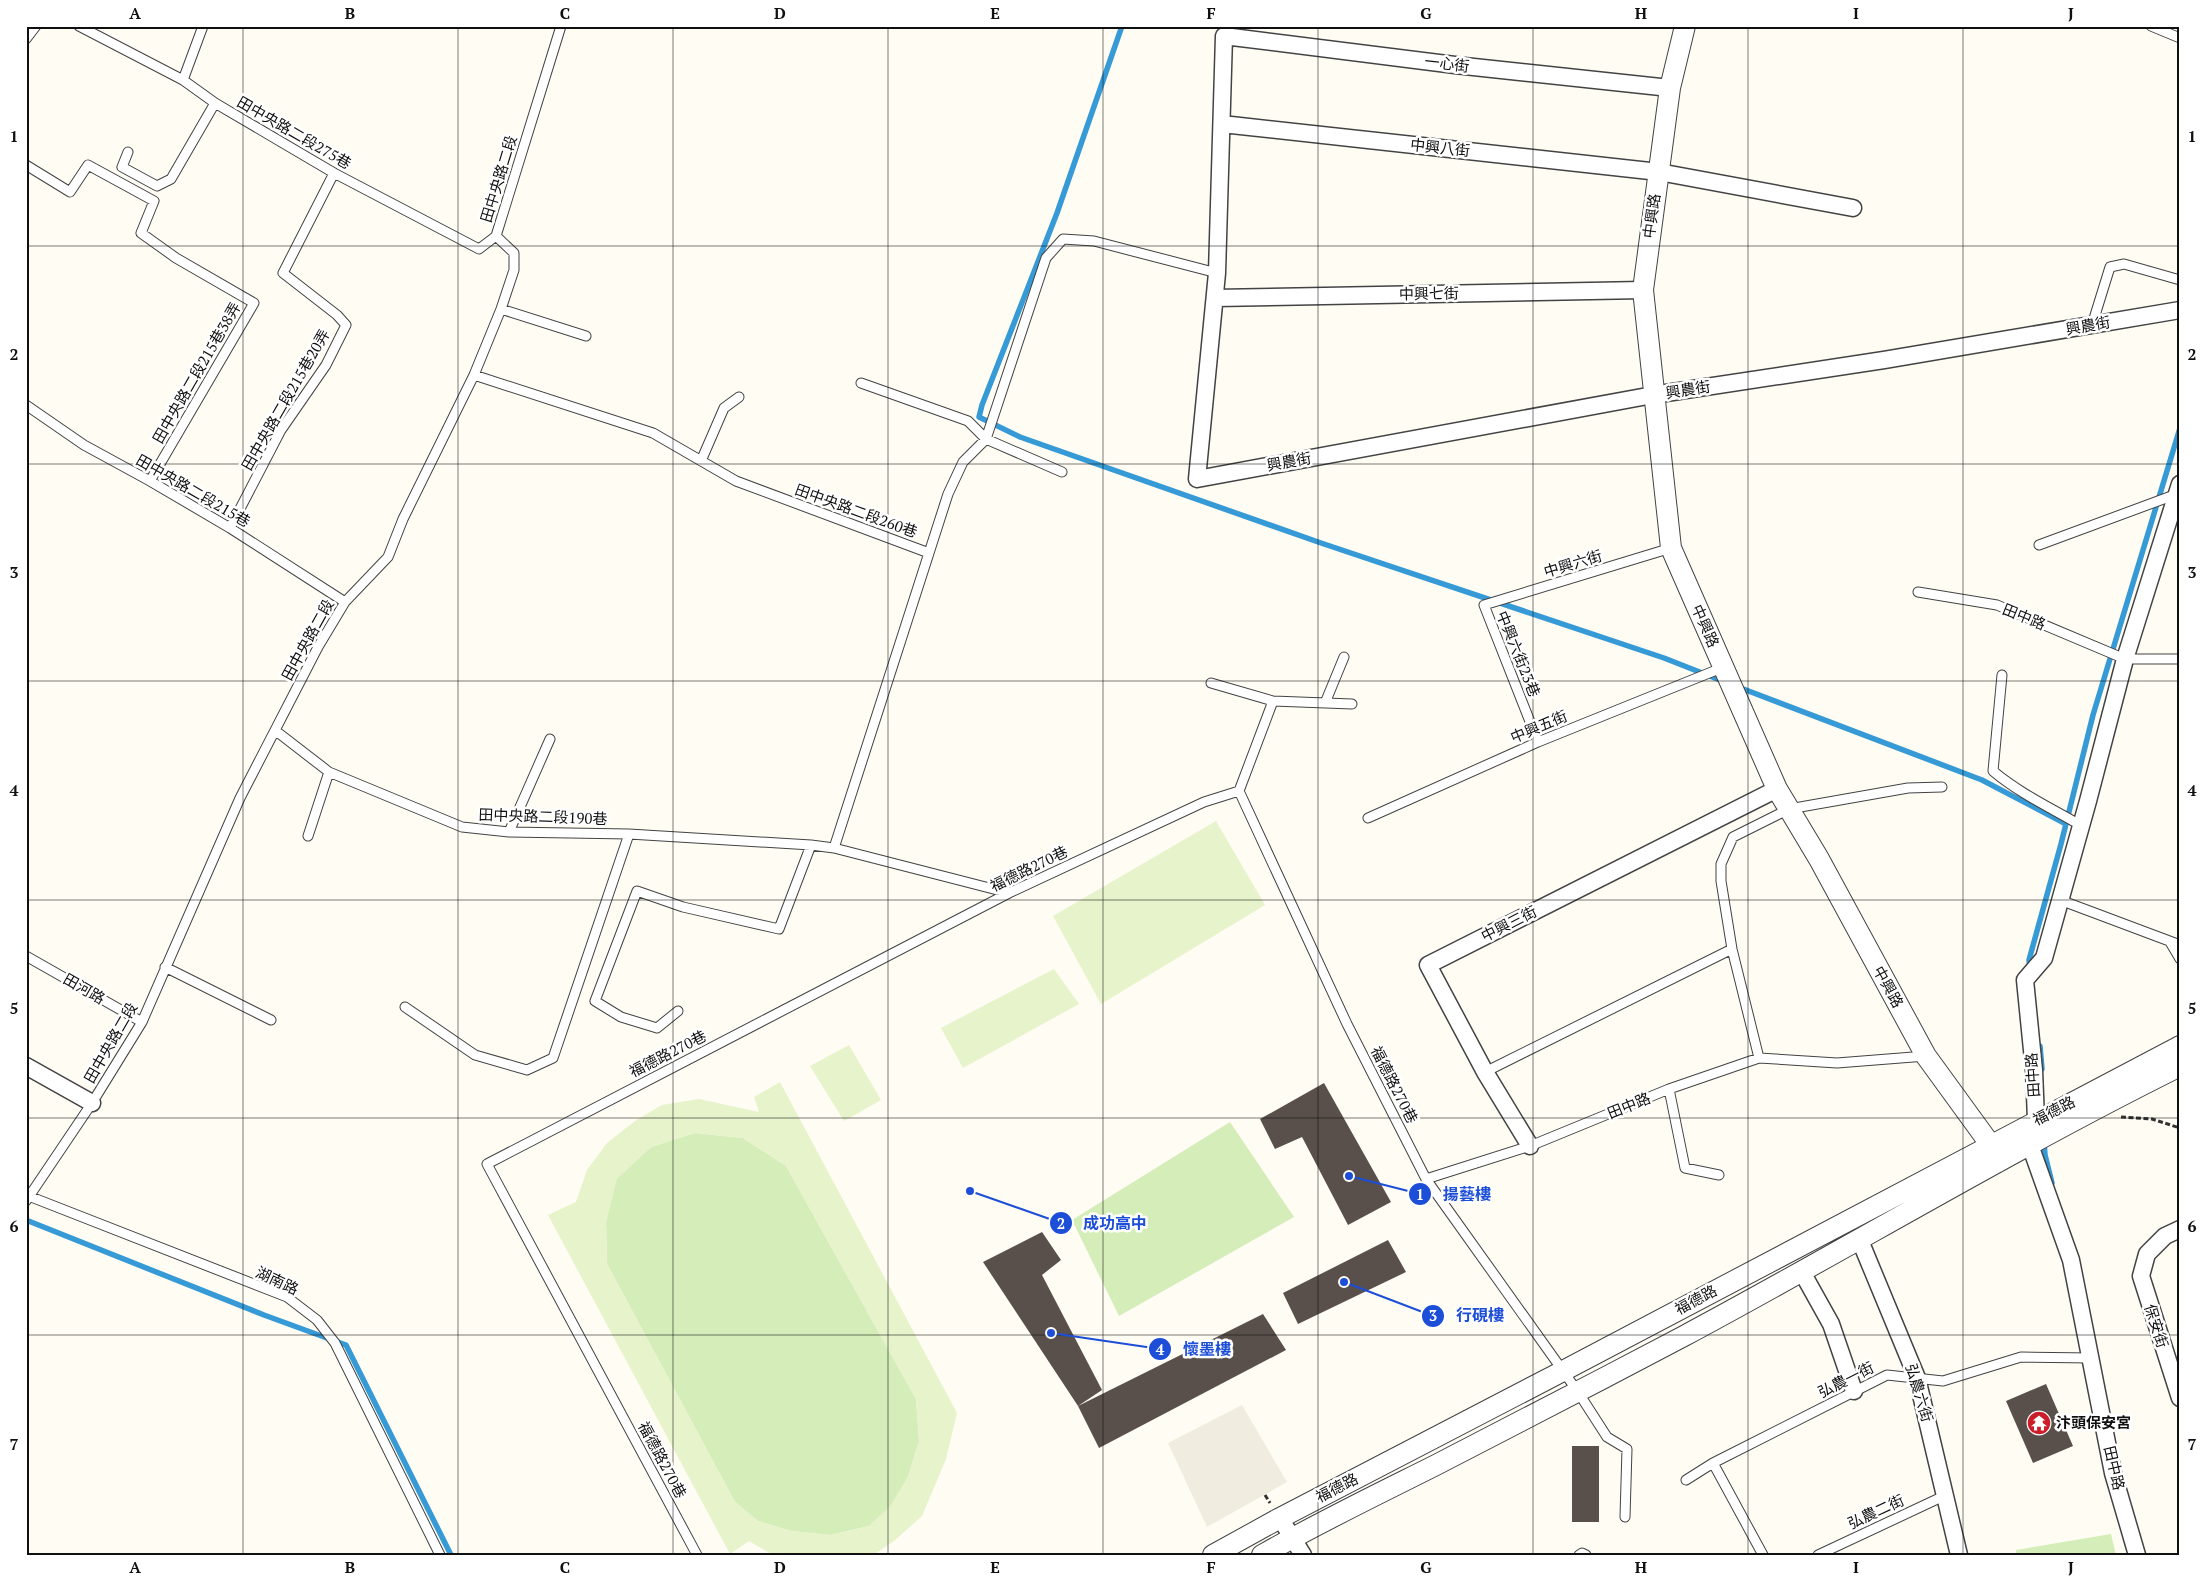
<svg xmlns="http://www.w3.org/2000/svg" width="2206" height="1581" viewBox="0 0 2206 1581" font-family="'PT Serif','Noto Sans TC',serif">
<rect width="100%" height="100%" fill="#fffcf3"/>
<path fill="#d5edb9" d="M1230,1122L1294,1217L1119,1316L1072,1220Z
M695,1133L743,1138L786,1166L916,1399L919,1441L908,1477L890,1507L869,1526L830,1535L791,1531L758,1521L735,1502L607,1264L606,1222L616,1179L651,1147Z
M2111,1534L2116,1555H2016V1550Z"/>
<path fill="#e6f3cb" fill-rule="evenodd" d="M1216,821L1265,905L1101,1004L1053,916Z
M1054,969L1079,1004L963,1068L941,1028Z
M849,1045L881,1100L844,1121L810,1066Z
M780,1082L957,1413L946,1459L922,1516L894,1541L873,1555H773L749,1541L730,1554L548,1215L576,1202L587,1170L607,1143L635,1121L662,1105L699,1099L759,1112L754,1097ZM695,1133L743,1138L786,1166L916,1399L919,1441L908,1477L890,1507L869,1526L830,1535L791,1531L758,1521L735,1502L607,1264L606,1222L617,1179L651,1147Z"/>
<path fill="#f1ece0" d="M1242,1405L1287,1482L1207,1527L1168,1443Z"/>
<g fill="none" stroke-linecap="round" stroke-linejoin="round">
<path stroke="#369ad6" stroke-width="5.5" d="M1122,26L1057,213L982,405L979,417L1020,437L1321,543L1664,658L1725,682
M1738,687L1982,780L2066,824
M2030,970L2029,960L2061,844L2093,715L2180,428
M2040,1046L2042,1069
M2044,1141L2045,1155L2052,1183
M26,1220L264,1315L346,1345L451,1555"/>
</g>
<path fill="#59504b" d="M1324,1083L1391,1202L1348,1225L1302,1137L1275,1149L1260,1119Z
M1042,1232L1061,1260L1042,1275L1102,1390L1078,1406L983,1262Z
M1388,1240L1406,1272L1298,1324L1283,1293Z
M1263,1314L1286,1350L1099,1448L1078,1406Z
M2046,1384L2073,1446L2033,1463L2006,1401Z
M1572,1446H1599V1522H1572Z"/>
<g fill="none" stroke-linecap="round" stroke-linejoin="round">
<g stroke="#434343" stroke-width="11">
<path id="service" d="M79,26L183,80L215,103L334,173L479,249L496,236
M2151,26L2180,38
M26,39L36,26
M183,80L203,26
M128,152L122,167L157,186L171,179L215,103
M26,165L70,192L88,165L154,201L141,233L176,258L254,303L150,481
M501,309L586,336
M2092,325L2110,267L2124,264L2180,280
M474,375L653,433L736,481L929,553L948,494L963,462L986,439L1046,258L1063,239L1094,241L1217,273
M861,383L968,421L986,439L1062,472
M26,405L84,445L150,481L230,528L345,602
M701,461L724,408L739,397
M230,528L281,430L326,365L346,325L337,315L283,273L334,173
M2039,545L2177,494
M929,553L834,848L1009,893
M1918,592L1997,605L2125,659H2180
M2002,675L1993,771C2019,793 2051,808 2080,825
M1211,683L1273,701L1352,704
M1325,703L1344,657
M276,731L329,772L462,827L509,832L629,834L811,845L834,848
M1538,742L1484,605L1671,548
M1239,791L1273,701
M1368,818L1538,742L1724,667
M509,832L550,739
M308,836L329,772
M2060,900L2180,945
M2170,942L2180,959
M26,956L142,1022
M165,967L271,1020
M405,1007L475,1055L527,1070L553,1058L629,834
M678,1011L657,1028L621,1017L595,1001L637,891L683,907L779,929L811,845
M1759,1058L1732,949L1721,881V864L1733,837L1789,809L1908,788L1942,787
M1485,1072L1732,949
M1669,1089L1685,1168L1719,1175
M1426,1179L1530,1146L1669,1089L1759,1058L1837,1063L1926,1056
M26,1195L287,1297L317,1320L335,1343L440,1555
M26,1201L92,1103L142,1022L240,798L318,647L345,602L388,557L403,519L474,375L501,309L514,270V253L496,236L561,26
M1713,1463L1763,1555
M1686,1480L1713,1463L1887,1375L1943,1381L2021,1357L2092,1358
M697,1555L487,1164L1009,893L1204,802L1239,791L1347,1024L1426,1179L1578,1392L1607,1437L1627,1449L1625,1517
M1579,1555L1582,1553L1586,1555
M1818,1555L1946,1495"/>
</g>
<g stroke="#434343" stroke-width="19">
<path id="minor" d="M1670,88L1455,65L1224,36L1217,273L1197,479L1653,395L1884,360L2180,310
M1222,124L1659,172L1853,208
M1215,298L1643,290
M26,1066L92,1103
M1530,1146L1485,1072L1428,965L1777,789
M2180,1229L2165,1236L2147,1254L2141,1276L2180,1398
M1859,1238L1917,1378L1959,1555
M1802,1272L1831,1324L1854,1391
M1280,1518L1303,1555
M2137,1555L2113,1473L2071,1260L2030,1145L2036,1120L2034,1070L2025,980L2044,958L2088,801L2125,659L2180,484"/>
</g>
<g stroke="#434343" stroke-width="22">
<path id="tertiary" d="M1685,26L1670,88L1643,290L1671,548L1777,789L1819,859L1926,1056L1990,1144L1998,1162
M1213,1555L1280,1518L1563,1371L2180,1046
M1262,1555C1318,1523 1376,1495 1434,1466C1517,1423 1601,1380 1684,1336C1850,1247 2011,1150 2180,1066"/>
</g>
<path stroke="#323232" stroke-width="3" stroke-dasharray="5 2.5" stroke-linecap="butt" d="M2121,1117L2152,1119L2180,1128
M1265,1495L1270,1503"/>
<use href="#service" stroke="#fff" stroke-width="9"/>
<use href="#minor" stroke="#fff" stroke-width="16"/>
<use href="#tertiary" stroke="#fff" stroke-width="20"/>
</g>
<path fill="none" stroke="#101010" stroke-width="1" stroke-opacity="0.55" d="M243,26V1555M458,26V1555M673,26V1555M888,26V1555M1103,26V1555M1318,26V1555M1533,26V1555M1748,26V1555M1963,26V1555M26,246H2180M26,464H2180M26,681H2180M26,900H2180M26,1118H2180M26,1335H2180"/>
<defs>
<g id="temple-disc" transform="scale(1.25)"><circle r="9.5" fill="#ca1e2a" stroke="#fff"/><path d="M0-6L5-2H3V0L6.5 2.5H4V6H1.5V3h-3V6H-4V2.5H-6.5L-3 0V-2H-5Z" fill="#fff"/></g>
</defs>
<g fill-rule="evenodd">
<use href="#temple-disc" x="2039" y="1423"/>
</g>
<g text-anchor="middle" stroke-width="5" stroke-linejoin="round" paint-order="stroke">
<g font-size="15" fill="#101010" stroke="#fff">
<text transform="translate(1447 64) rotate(7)" y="5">一心街</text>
<text transform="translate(294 133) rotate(30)" y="5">田中央路二段275巷</text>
<text transform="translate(1440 148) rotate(6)" y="5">中興八街</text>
<text transform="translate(499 179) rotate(-73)" y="5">田中央路二段</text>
<text transform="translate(1652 216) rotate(-82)" y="5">中興路</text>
<text transform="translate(1429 294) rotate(-1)" y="5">中興七街</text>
<text transform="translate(2088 326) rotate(-10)" y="5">興農街</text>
<text transform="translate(197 373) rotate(-60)" y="5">田中央路二段215巷38弄</text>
<text transform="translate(1688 390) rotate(-9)" y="5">興農街</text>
<text transform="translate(286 400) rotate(-60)" y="5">田中央路二段215巷20弄</text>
<text transform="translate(1289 462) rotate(-10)" y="5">興農街</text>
<text transform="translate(193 491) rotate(30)" y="5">田中央路二段215巷</text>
<text transform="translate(856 511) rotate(20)" y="5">田中央路二段260巷</text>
<text transform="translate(1573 564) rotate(-17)" y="5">中興六街</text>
<text transform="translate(2024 617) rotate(22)" y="5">田中路</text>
<text transform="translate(1705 626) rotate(66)" y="5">中興路</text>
<text transform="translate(308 640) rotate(-61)" y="5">田中央路二段</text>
<text transform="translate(1518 654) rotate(68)" y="5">中興六街23巷</text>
<text transform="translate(1539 727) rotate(-23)" y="5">中興五街</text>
<text transform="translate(543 817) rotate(2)" y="5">田中央路二段190巷</text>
<text transform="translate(1029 869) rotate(-26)" y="5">福德路270巷</text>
<text transform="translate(1509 924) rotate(-27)" y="5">中興三街</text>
<text transform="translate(1888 987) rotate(61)" y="5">中興路</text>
<text transform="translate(84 989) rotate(30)" y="5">田河路</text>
<text transform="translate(111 1043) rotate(-60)" y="5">田中央路二段</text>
<text transform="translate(668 1054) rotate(-27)" y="5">福德路270巷</text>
<text transform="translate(2033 1075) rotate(-94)" y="5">田中路</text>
<text transform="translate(1394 1085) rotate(63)" y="5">福德路270巷</text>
<text transform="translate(1629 1106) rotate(-22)" y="5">田中路</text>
<text transform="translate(2054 1111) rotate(-27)" y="5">福德路</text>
<text transform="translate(277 1281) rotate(25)" y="5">湖南路</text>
<text transform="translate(1696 1300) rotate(-28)" y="5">福德路</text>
<text transform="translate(2156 1326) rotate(72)" y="5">保安街</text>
<text transform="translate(1846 1380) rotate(-27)" y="5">弘農一街</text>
<text transform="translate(1919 1393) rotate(73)" y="5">弘農六街</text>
<text transform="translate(662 1460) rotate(62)" y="5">福德路270巷</text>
<text transform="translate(2114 1468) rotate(77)" y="5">田中路</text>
<text transform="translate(1337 1488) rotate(-27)" y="5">福德路</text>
<text transform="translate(1876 1512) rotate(-25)" y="5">弘農二街</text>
</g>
<g font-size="15" font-weight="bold" fill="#101010" stroke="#fff" text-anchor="start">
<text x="2056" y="1428">汴頭保安宮</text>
</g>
</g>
<path fill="none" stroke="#1d4ed8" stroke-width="2" d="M1349 1176L1420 1194M970 1191L1061 1223M1344 1282L1433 1316M1051 1333L1160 1349"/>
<g fill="#1d4ed8" stroke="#fff" stroke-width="2">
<circle cx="1349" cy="1176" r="5"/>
<circle cx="970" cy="1191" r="5"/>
<circle cx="1344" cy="1282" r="5"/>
<circle cx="1051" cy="1333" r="5"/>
<circle cx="1420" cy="1194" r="12"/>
<circle cx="1061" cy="1223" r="12"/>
<circle cx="1433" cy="1316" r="12"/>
<circle cx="1160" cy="1349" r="12"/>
</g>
<g font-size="15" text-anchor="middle" font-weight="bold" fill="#fff">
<text x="1420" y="1200">1</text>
<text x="1061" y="1229">2</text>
<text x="1433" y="1321">3</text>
<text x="1160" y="1355">4</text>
</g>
<g font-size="16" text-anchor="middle" font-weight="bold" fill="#1d4ed8" stroke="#fff" stroke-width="5" stroke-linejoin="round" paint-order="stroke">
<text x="1467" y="1200">揚藝樓</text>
<text x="1115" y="1229">成功高中</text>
<text x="1480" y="1321">行硯樓</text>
<text x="1207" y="1355">懷墨樓</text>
</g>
<rect width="2206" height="1581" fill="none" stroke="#ffffff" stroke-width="55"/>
<rect x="28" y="28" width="2150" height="1526" fill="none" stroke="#101010" stroke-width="2"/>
<g font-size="16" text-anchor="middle" font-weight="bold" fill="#101010">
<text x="135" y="19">A</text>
<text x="350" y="19">B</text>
<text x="565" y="19">C</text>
<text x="780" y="19">D</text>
<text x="995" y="19">E</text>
<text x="1211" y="19">F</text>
<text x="1426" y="19">G</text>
<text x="1641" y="19">H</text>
<text x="1856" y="19">I</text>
<text x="2071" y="19">J</text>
<text x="14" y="142">1</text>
<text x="2192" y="142">1</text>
<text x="14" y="360">2</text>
<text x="2192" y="360">2</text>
<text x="14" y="578">3</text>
<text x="2192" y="578">3</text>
<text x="14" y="796">4</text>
<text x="2192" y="796">4</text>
<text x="14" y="1014">5</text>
<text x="2192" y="1014">5</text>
<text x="14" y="1232">6</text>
<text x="2192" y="1232">6</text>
<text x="14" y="1450">7</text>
<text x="2192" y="1450">7</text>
<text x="135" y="1573">A</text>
<text x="350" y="1573">B</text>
<text x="565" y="1573">C</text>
<text x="780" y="1573">D</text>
<text x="995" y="1573">E</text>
<text x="1211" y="1573">F</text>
<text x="1426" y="1573">G</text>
<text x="1641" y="1573">H</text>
<text x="1856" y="1573">I</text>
<text x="2071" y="1573">J</text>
</g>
</svg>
